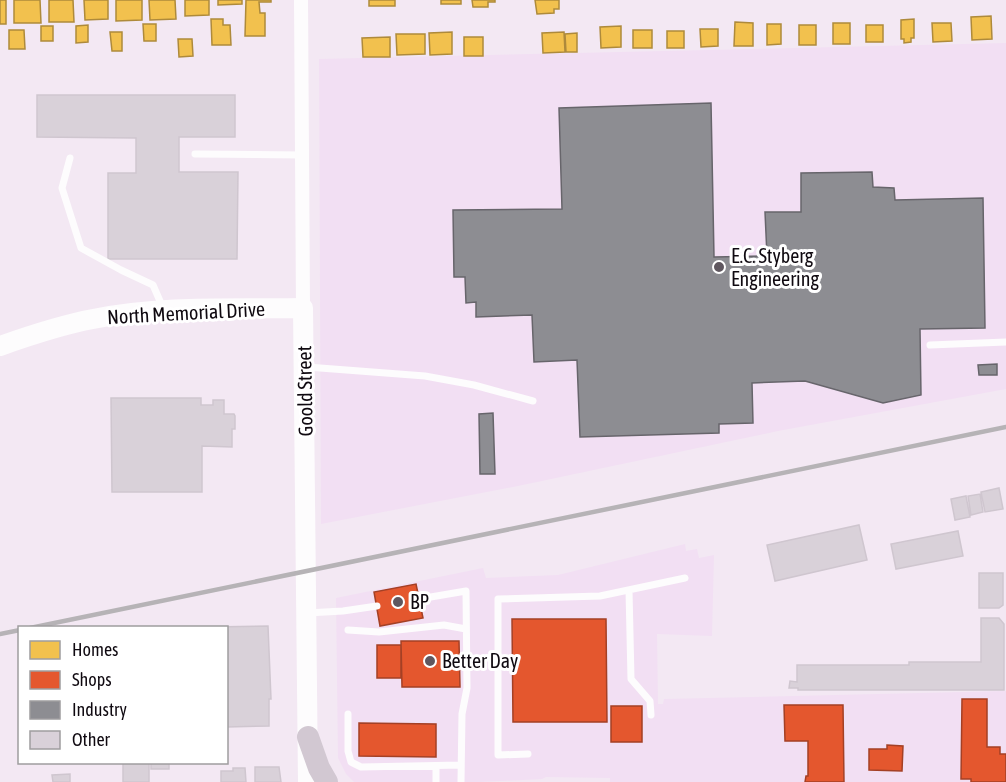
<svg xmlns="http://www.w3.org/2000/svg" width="1006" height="782" viewBox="0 0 1006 782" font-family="'Asap Condensed',sans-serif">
<rect width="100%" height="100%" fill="#f3e8f3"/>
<path fill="#f2dff3" d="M1006,43V389L778,431L518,486L321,524L319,59Z
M685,544L686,551L697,549L699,558L714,555L712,636L657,634L658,704H663L664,699L1006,691V782H610V778L546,777L542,779L480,782H354L346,774L338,758L336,598L483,568L486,578L558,575Z"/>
<path fill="#f2c14e" stroke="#ae8a3b" stroke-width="1.5" d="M0,0H6V24H0Z
M14,0H40L41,23H14Z
M49,0H73L74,22H49Z
M84,0H108V19L85,20Z
M116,0H142V20L116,21Z
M149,0H175L176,19L150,20Z
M185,0H209V15L185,16Z
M218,0H242V4L218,5Z
M246,0H271V2H259L260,13H265V36H245Z
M369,0H395V6H369Z
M441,0H461V4H441Z
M472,0H495V2H488V7H473Z
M535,0H559V9H554V13L537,14Z
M991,16L992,39L972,40L971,17Z
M211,19H223V25H230L231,45H212Z
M914,19V38H911V42L904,43V39H901V20Z
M735,22L753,23V46H734Z
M833,23H850V44H833Z
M932,23H951L952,41L933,42Z
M143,24H156V41H144Z
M767,24H781V44L767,45Z
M88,25V42L76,43V26Z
M799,25H816V45H799Z
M866,25H883V42H866Z
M41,26H53V41H41Z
M621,26V47L601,48L600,27Z
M700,29H718V46L701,47Z
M9,30H24L25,49H9Z
M633,30H652V48H633Z
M667,31H684V48H667Z
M110,32H122V51H112Z
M452,32V54L430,55L429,33Z
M564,32L565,52L543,53L542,33Z
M577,33V52H566L565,34Z
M396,34H425V54L397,55Z
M390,37V57H363L362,38Z
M464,37H483V56H464Z
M178,39H192L193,56L179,57Z"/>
<path fill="#e4572e" stroke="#a44025" stroke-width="1.5" d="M416,584L423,618L380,626L374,592Z
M512,619H606L607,722H513Z
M401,641H459L460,687H402Z
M377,645H401V678H377Z
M962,699H987V747H1000V754H1006V782H971V779H961Z
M784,705H843L844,782H805L806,776H808V741H785Z
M611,706H642V742H611Z
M359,723L436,724V757L359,756Z
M887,745L903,746L902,771L869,770V749H887Z"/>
<path fill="#8d8d92" stroke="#67656b" stroke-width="1.5" d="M711,103L714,257L767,256L765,212H801V173L872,172L873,187L894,188L895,200L983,198L985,328L920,329L921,395L883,403L805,381L752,383L753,423L719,424V433L580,437L577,360L534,362L532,315L476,317V302L466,303L465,277H454L453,210L562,209L559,108Z
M997,364V375H979L978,365Z
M493,413L495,474H480L479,414Z"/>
<path fill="#d9d1d9" stroke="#cfc6cf" stroke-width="1.5" d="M37,95H235V137H179V172H238L237,259H108V173H136V138L37,137Z
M111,398H201V405H213V400H224V414H234L235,416V429H232V447L202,446V492H112Z
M999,488L1003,509L985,512L981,492Z
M980,494L983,512L971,515L968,496Z
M966,496L970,517L955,520L951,499Z
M859,525L867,560L775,581L767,545Z
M958,531L963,556L896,569L891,544Z
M979,573H1003V605L999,608H979Z
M981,618H999L1004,624V690H798V688H789L790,681L797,682V665H909V662H981Z
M268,626L271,699H269V726L227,727L226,628L209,627Z
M123,762H149V782H123Z
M151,762H169V769H151Z
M255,767H279L281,782H255Z
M233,768H245L246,782H221V771H233Z
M70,774V782H53L52,775Z"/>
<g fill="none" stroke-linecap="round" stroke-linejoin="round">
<path stroke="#fdfcfd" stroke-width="7" d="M195,154L302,155
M70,158L62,188L81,248L121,270L153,285L163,308
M930,345L1006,342
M307,367L425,376L474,385L533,401
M629,590L631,679L650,701L651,715
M419,599L466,591L467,688L462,714L461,782
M307,613L343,611L377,606
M348,630L379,632L444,625L466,629
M348,714V751L351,762L361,767L461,765
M528,754L498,755V599L600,596L685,578
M436,766V782"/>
<path stroke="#fdfcfd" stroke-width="14" d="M301,0L303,308"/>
<path stroke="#fdfcfd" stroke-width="20" d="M0,346C31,335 61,325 93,319C162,305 233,309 303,308L308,782"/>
<path stroke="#d2c8d2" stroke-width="22" d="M308,737L319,768L327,782"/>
<path stroke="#b6b3b6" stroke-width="4.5" d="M30,628L1006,427
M0,634L20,630"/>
</g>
<g fill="#5f575f" stroke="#fff" stroke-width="2">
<circle cx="719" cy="267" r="6"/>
<circle cx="398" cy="602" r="6"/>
<circle cx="430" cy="661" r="6"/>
</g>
<g text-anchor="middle" stroke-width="6" stroke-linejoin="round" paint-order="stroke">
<g font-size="20" fill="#0f0910" stroke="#fff" text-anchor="start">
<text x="731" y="263">E.C. Styberg<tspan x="731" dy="23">Engineering</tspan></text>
<text x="410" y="609">BP</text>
<text x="442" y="668">Better Day</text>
</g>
<g font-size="20" fill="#0f0910" stroke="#fff">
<text transform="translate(186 313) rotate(-3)" y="7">North Memorial Drive</text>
<text transform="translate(305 391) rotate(-91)" y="7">Goold Street</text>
</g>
</g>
<rect x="18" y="626" width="210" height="138" fill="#ffffff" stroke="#9f9d9f" stroke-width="1.5"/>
<rect x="30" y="641" width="30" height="18" fill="#f2c14e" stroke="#9f9d9f" stroke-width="1.5"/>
<text x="72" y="656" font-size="18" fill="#0f0910">Homes</text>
<rect x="30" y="671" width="30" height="18" fill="#e4572e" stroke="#9f9d9f" stroke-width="1.5"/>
<text x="72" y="686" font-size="18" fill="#0f0910">Shops</text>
<rect x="30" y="701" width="30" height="18" fill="#8d8d92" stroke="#9f9d9f" stroke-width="1.5"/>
<text x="72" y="716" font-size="18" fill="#0f0910">Industry</text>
<rect x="30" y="731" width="30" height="18" fill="#d9d1d9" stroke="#9f9d9f" stroke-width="1.5"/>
<text x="72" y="746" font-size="18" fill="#0f0910">Other</text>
</svg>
